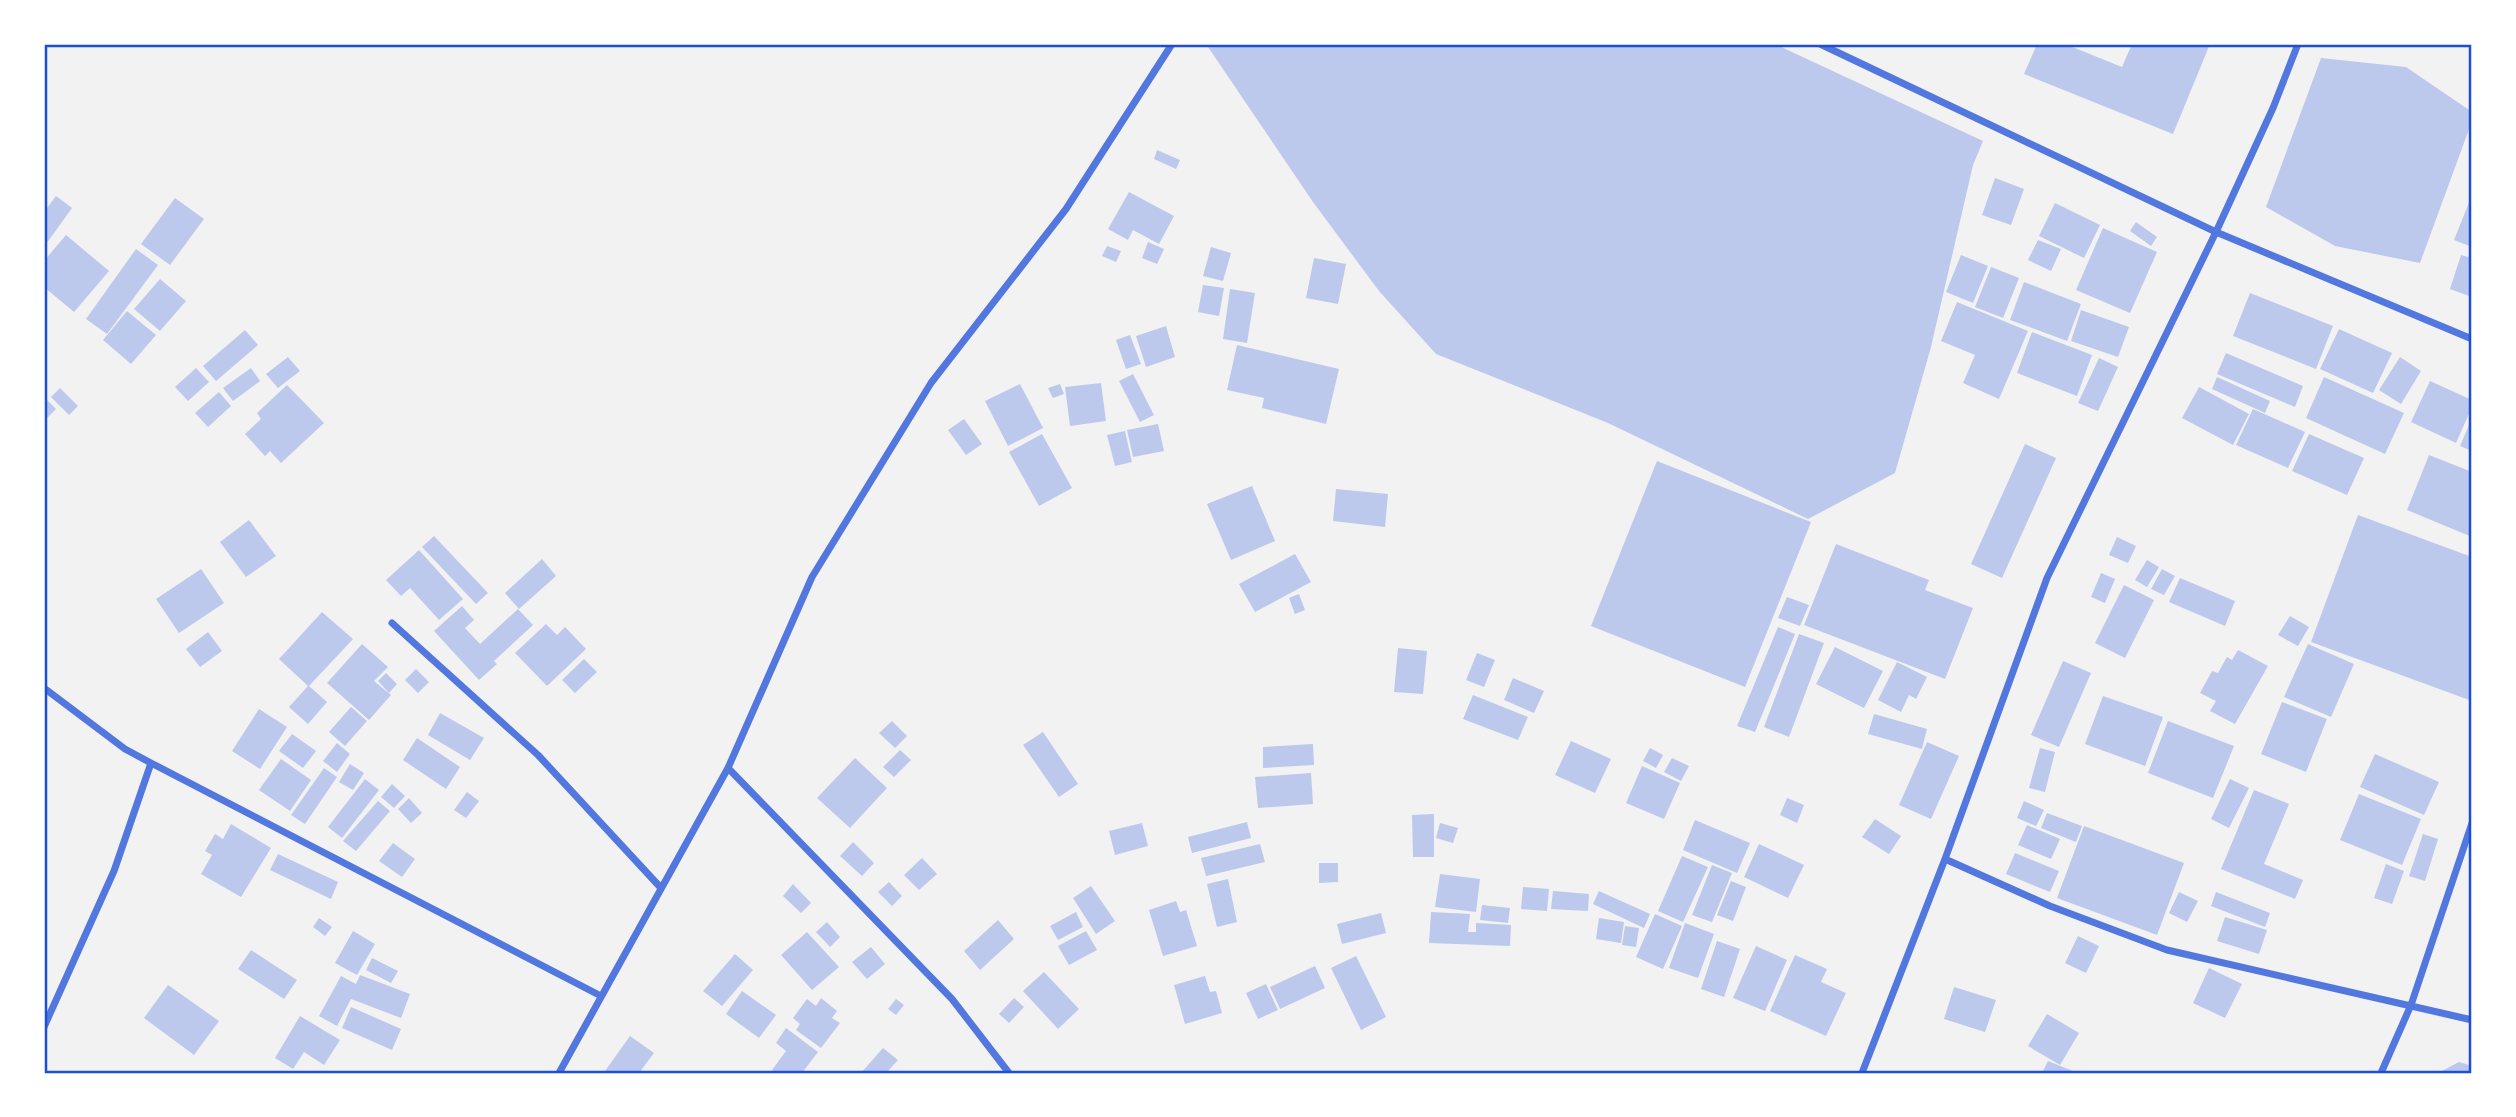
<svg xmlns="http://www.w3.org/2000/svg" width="2516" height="1117" viewBox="0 0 2516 1117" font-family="'Crimson Pro',serif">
<rect width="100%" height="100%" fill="#f2f2f2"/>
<path fill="#bdc9ec" d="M1206,44H1775L1983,141L1973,165L1931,347L1895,473L1808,519L1608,423L1436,354L1379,291L1313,202Z
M2037,44H2065L2122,67L2132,44H2210L2173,134L2024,74Z
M2321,58L2406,67L2472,112V121L2420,263L2335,246L2266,207Z
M1157,150L1180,160L1176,169L1154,159Z
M1995,178L2024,189L2011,225L1982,215Z
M1129,192L1174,216L1159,244L1133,230L1128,240L1108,229Z
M2472,195V247L2454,240Z
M56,196L72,208L44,247V212Z
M175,198L204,219L170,265L141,244Z
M2055,203L2100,225L2084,258L2039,236Z
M2136,222L2157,237L2151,246L2130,231Z
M2103,228L2157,252L2130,313L2076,290Z
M66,235L109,271L74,312L44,287V261Z
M2038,240L2061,249L2051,271L2028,260Z
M1148,242L1164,249L1157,264L1142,258Z
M1107,246L1121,251L1116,262L1102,256Z
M1211,247L1231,253L1223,281L1203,276Z
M136,249L158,265L107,334L86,319Z
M1961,255L1988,266L1973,303L1946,292Z
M2461,255L2472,258V297L2450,289Z
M1314,258L1346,264L1338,304L1306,298Z
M1991,267L2019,278L2003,318L1975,307Z
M160,279L186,301L160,331L134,309Z
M2024,282L2081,304L2067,341L2010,320Z
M1203,285L1224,288L1219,316L1198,312Z
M1230,289L1255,293L1247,343L1223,339Z
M2250,293L2333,326L2316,369L2233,336Z
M1957,302L2028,331L1999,399L1963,383L1975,355L1941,341Z
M2081,310L2129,327L2118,357L2071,341Z
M127,311L156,335L131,364L103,340Z
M1166,326L1175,357L1146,367L1136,336Z
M2339,329L2392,353L2373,393L2320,369Z
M245,330L258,345L216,381L203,366Z
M2032,332L2092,355L2077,396L2017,373Z
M1130,335L1141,364L1126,369L1116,340Z
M1237,345L1339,369L1326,424L1262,408L1264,398L1227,390Z
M2226,353L2303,386L2295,407L2217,374Z
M288,357L300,371L278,388L266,374Z
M2400,357L2421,371L2401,404L2379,390Z
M2099,358L2118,367L2098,411L2078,403Z
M196,368L209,382L188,401L175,387Z
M251,368L260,381L233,401L223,388Z
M1133,374L1154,415L1140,422L1119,381Z
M2217,377L2270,401L2265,413L2212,389Z
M2324,377L2404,413L2385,454L2306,418Z
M2430,381L2472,400V407L2456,443L2411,422Z
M1101,383L1106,421L1070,426L1065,387Z
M1020,384L1043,428L1008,446L985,401Z
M1060,384L1064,394L1053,398L1048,388Z
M287,385L324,423L281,463L270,451L265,456L245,434L261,419L257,413Z
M2199,387L2249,414L2233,445L2182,418Z
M60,388L78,406L69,415L51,397Z
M219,392L231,406L208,427L195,413Z
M44,397L56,409L44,421Z
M2253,409L2305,432L2288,468L2236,445Z
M2472,418V451L2460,446Z
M964,419L982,444L966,455L948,430Z
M1158,424L1164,451L1133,457L1127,430Z
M1125,431L1132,462L1115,466L1107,435Z
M1042,434L1072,488L1039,506L1009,452Z
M2309,434L2364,458L2347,495L2292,471Z
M2025,444L2056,458L2002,578L1971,564Z
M2429,455L2472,472V537L2407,510Z
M1657,461L1811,522L1745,687L1591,626Z
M1252,486L1275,541L1231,560L1207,504Z
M1336,489L1388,494L1385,527L1333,521Z
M2358,515L2472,557V701L2311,642Z
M249,520L276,556L246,577L220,542Z
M434,536L488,593L476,604L422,547Z
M2117,537L2136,546L2128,563L2109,555Z
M1836,544L1929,580L1925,590L1973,608L1945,679L1804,625Z
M419,550L463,599L439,620L410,588L401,596L386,580Z
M1295,554L1311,582L1255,612L1239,584Z
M542,559L556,576L519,609L505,593Z
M2147,560L2159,567L2147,587L2135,580Z
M201,569L224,603L179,633L156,599Z
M2162,569L2175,576L2164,595L2151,589Z
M2101,573L2115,579L2105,603L2091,597Z
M2180,578L2235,601L2225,626L2169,602Z
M2124,585L2154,600L2125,658L2095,643Z
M1299,594L1305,610L1295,614L1289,598Z
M1787,597L1809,605L1800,626L1778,618Z
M462,606L474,620L465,628L480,644L518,609L533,625L494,661L497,664L479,680L434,631Z
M322,612L353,639L309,686L327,702L308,724L289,707L308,686L279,659Z
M2290,616L2309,627L2298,646L2278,635Z
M546,624L557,635L565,627L586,649L547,686L515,653Z
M1778,627L1795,634L1755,732L1737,726Z
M208,632L222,651L200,667L186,649Z
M1799,634L1824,643L1789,737L1764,727Z
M362,644L388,667L374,681L391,695L369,720L327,683Z
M2308,644L2354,664L2331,717L2284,697Z
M1835,647L1883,671L1864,708L1816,684Z
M1398,648L1427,651L1423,694L1394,692Z
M2238,650L2268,666L2235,724L2210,711L2216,701L2200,693L2212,671L2218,673L2227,657L2232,660Z
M1477,653L1495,660L1484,687L1466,680Z
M584,659L597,672L575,693L562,680Z
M2063,661L2091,673L2059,747L2031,735Z
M1897,662L1927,677L1916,699L1909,695L1901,712L1878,700Z
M416,669L429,682L418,693L405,680Z
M386,673L397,684L389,693L378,681Z
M1513,678L1544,691L1534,713L1504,700Z
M1473,695L1528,717L1518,740L1463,719Z
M2103,696L2163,717L2145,766L2085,744Z
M2282,702L2327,719L2306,772L2261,754Z
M351,707L367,721L345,746L329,732Z
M259,709L287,727L260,769L232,751Z
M440,713L484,738L470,760L428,735Z
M1874,714L1927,729L1922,749L1868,734Z
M892,721L907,736L895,748L879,733Z
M2168,721L2234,746L2213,798L2148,773Z
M1043,732L1078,784L1059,797L1023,745Z
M292,734L316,751L303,768L279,751Z
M417,738L460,767L446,789L403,760Z
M1571,741L1611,759L1595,793L1555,775Z
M1927,742L1959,756L1931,819L1899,805Z
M337,743L350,754L337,772L323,761Z
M1313,744L1314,765L1263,768V747Z
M1650,748L1663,755L1656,768L1643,761Z
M2040,748L2055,752L2045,792L2029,788Z
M900,750L911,760L894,777L883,767Z
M2375,754L2439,782L2424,815L2360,787Z
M855,758L887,788L850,828L817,798Z
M1672,758L1689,766L1681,781L1664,772Z
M281,759L311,780L290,811L259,790Z
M350,764L364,773L353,790L339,782Z
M1642,766L1680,783L1664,819L1626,803Z
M324,768L337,777L305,824L291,815Z
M1311,773L1313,804L1258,808L1255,777Z
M365,779L379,790L342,838L328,827Z
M2230,779L2249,788L2229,828L2211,819Z
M392,784L405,796L394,808L381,797Z
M2254,790L2289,804L2264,864L2303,880L2295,899L2221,869Z
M467,792L479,801L466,818L454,810Z
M2359,794L2421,819L2402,865L2340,840Z
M409,798L422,813L411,823L398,809Z
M1787,798L1804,805L1797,823L1780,815Z
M378,801L390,811L356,851L343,841Z
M2024,801L2044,810L2036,826L2017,818Z
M2047,813L2082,826L2076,842L2041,828Z
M1434,814V857H1413L1412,815Z
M1875,819L1901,836L1889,854L1862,837Z
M1695,820L1750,843L1737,873L1683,850Z
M1247,822L1251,838L1192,853L1188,837Z
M1142,823L1148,846L1115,855L1109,831Z
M1440,823L1458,828L1453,843L1436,838Z
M231,824L271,848L241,897L201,874L212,855L205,851L215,834L223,839Z
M2027,825L2060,839L2051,859L2018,845Z
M2084,826L2184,863L2157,935L2057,898Z
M2423,834L2438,839L2425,881L2409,876Z
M853,842L874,863L862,876L840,856Z
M393,843L415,859L402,877L379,861Z
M1260,844L1265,862L1206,876L1201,858Z
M1759,844L1804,865L1788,898L1744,877Z
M2015,853L2059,871L2050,892L2006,874Z
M278,854L338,882L331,899L270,870Z
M1682,856L1708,867L1683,922L1658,911Z
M922,858L937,874L919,890L904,875Z
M1319,863H1338V882L1319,883Z
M2386,864L2404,871L2392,904L2374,898Z
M1712,865L1732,873L1712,922L1692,915Z
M1440,874L1480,879L1476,912L1435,907Z
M1228,879L1237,922L1217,927L1207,884Z
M1731,881L1746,887L1733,921L1717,915Z
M889,882L902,896L892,906L878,892Z
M793,884L811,903L801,913L783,896Z
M1091,886L1115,921L1096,934L1073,898Z
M1523,887L1549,889L1547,911L1521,909Z
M1553,891L1589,894L1588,911L1551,909Z
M1599,891L1650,914L1644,928L1593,904Z
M2179,892L2198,901L2187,922L2169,913Z
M2216,892L2270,913L2265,927L2211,906Z
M1176,901L1180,912L1186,910L1197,946L1163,956L1149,910Z
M1482,905L1510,908L1508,923L1480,920Z
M1076,912L1083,927L1058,940L1050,926Z
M1431,912L1470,914L1468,932H1476V923L1511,925L1510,946L1429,943Z
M1381,913L1386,933L1342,944L1337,924Z
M1655,914L1682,926L1663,969L1636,957Z
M2225,917L2267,930L2259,954L2217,941Z
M319,918L332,927L325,936L313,927Z
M1599,918L1624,922L1621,943L1596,939Z
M998,920L1014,939L980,970L964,951Z
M827,922L840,937L830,947L816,932Z
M1685,923L1714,934L1698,978L1669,968Z
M1625,926L1639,928L1636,947L1622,945Z
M353,931L375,944L357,975L335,963Z
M1086,931L1097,950L1069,965L1058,946Z
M807,932L839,967L812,990L781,955Z
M2078,936L2099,946L2086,973L2065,963Z
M1717,941L1740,949L1724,997L1701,989Z
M1756,946L1787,960L1765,1011L1733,998Z
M871,947L885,964L867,979L852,962Z
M251,950L297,980L284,999L238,969Z
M735,954L753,970L722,1006L703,991Z
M1795,955L1827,969L1821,982L1846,993L1826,1036L1770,1011Z
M1356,956L1386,1017L1361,1030L1331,968Z
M372,958L398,971L391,983L366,970Z
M1315,966L1325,988L1280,1009L1270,987Z
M2209,968L2242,984L2225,1018L2193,1003Z
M1044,972L1079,1009L1058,1029L1023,991Z
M360,975L410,994L401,1018L351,999L337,1026L319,1016L341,976L356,984Z
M1205,976L1210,992L1216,991L1222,1013L1185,1024L1174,985Z
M1266,984L1278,1010L1258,1019L1246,993Z
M168,985L219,1021L194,1055L144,1018Z
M1954,987L1996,1000L1985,1032L1944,1019Z
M742,991L776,1015L759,1038L726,1014Z
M821,998L837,1011L832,1018L840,1023L821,1048L796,1030L800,1024L793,1018L807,999L816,1006Z
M1014,998L1024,1007L1009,1023L999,1014Z
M896,999L904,1005L896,1015L888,1009Z
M351,1007L401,1029L392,1050L342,1028Z
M2047,1014L2079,1033L2060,1065L2028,1046Z
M300,1016L340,1040L324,1065L304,1052L293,1069L275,1058Z
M786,1028L818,1052L802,1073H776L772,1070L786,1051L776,1043Z
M630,1036L654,1053L639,1073H609L605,1071Z
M883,1048L898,1060L886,1073H861Z
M2048,1061L2078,1073H2042Z
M2459,1062L2472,1066V1073H2438Z"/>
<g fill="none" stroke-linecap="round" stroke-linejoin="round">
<path stroke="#5277de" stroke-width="7" d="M1820,44L2216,232L2472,339
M392,623L538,755L661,888
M44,688L125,749L151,763L114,871L44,1027
M151,763L601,996
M728,768L952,999L1009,1073
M1945,859L2050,906L2167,950L2472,1020
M559,1073L728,768L812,577L931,383L1066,209L1172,44
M1862,1073L1945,859L2047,578L2216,232L2273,108L2298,44
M2381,1073L2411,1005L2472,823"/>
</g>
<rect width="2516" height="1117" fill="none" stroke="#ffffff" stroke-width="91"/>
<rect x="46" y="46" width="2424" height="1026" fill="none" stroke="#1d4ed8" stroke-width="2.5"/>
</svg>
